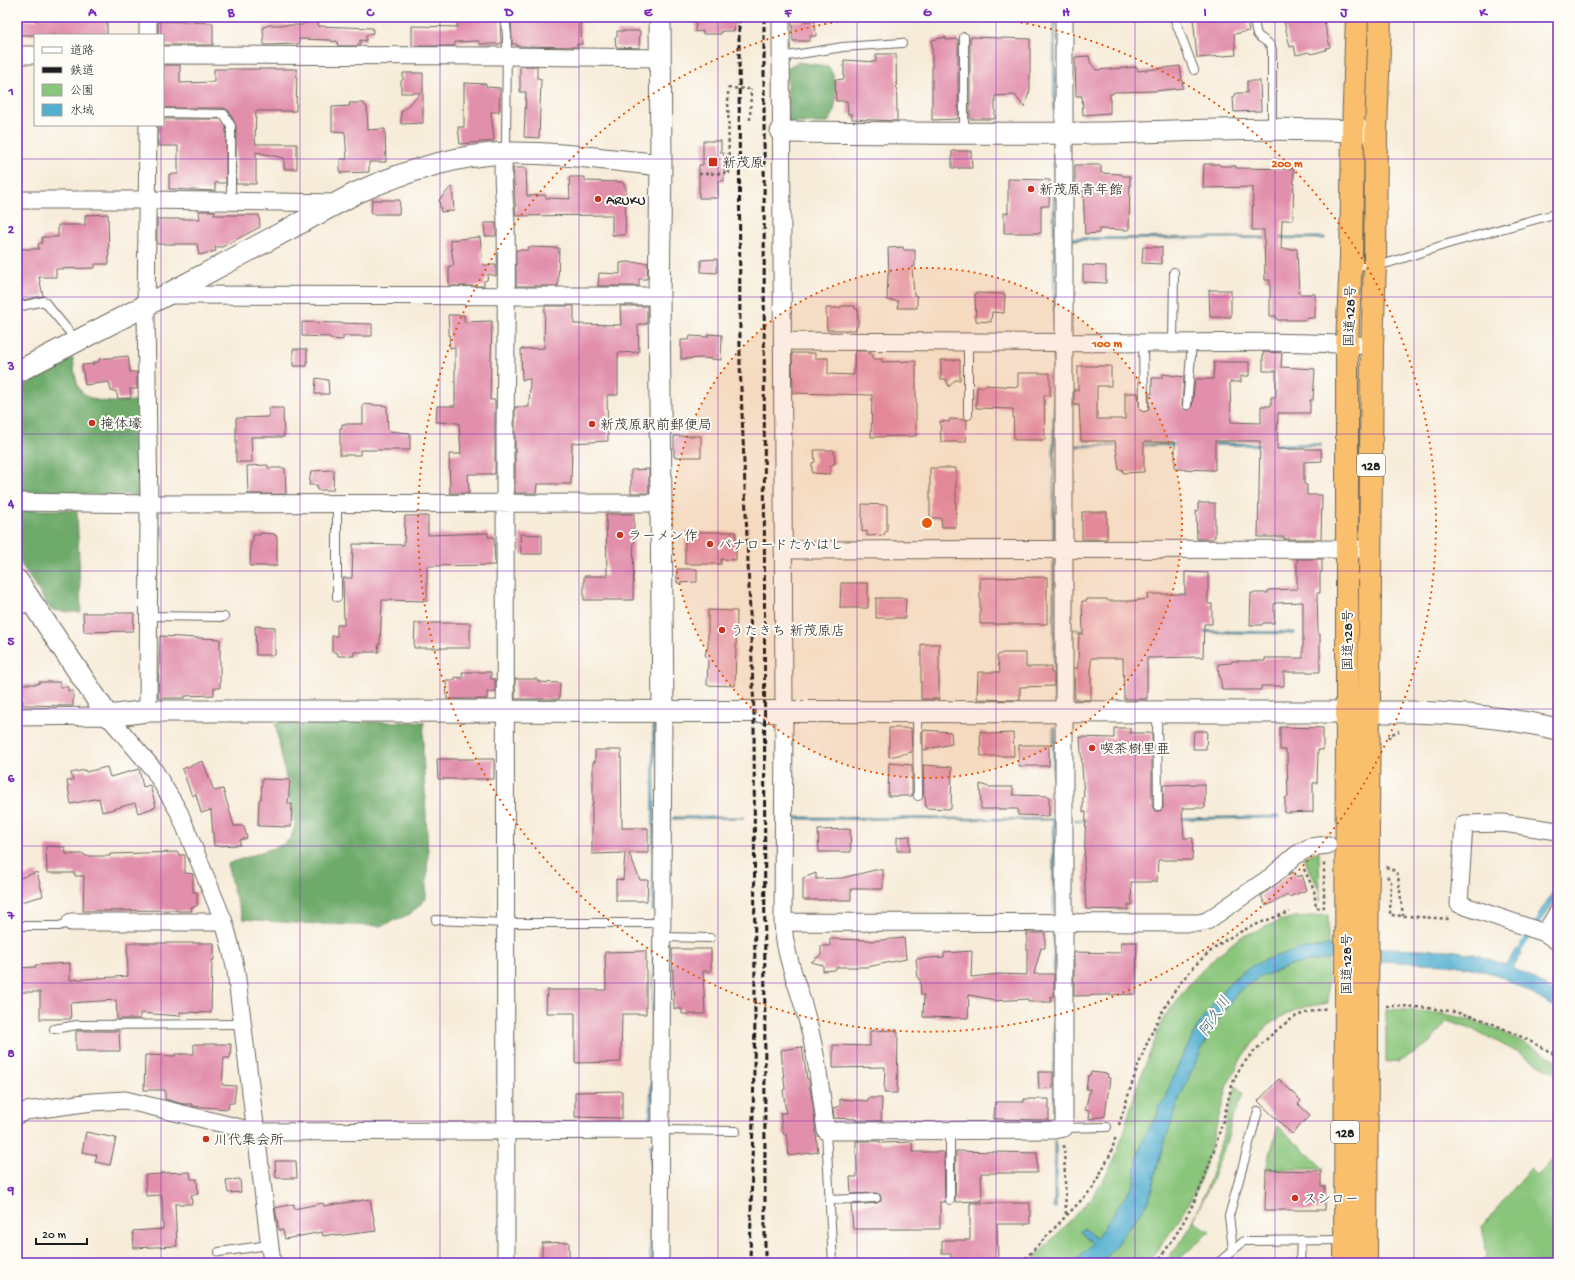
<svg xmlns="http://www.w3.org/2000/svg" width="1575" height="1280" viewBox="0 0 1575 1280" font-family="'Gochi Hand','Klee One',sans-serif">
<rect width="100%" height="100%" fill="#fdfcf7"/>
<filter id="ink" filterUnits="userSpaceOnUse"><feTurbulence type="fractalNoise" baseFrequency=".025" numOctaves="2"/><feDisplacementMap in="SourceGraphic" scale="8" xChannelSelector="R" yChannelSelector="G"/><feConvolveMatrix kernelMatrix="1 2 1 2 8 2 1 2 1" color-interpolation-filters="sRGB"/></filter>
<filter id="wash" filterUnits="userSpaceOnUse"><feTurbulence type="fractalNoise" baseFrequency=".012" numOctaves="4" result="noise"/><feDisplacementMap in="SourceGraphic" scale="16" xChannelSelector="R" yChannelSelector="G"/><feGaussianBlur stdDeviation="0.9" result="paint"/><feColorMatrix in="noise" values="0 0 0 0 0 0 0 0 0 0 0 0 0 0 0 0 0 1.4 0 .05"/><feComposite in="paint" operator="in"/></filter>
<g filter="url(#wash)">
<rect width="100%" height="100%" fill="#f7ecd9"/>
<path fill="#89c57a" stroke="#52704b" d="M1363,149L1365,151L1367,218L1363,253L1361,255Z
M1357,366L1360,367C1360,419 1364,471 1359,523L1358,524Z
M1319,851L1320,902L1319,889L1303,857Z
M1328,915V946L1314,947L1258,963L1238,975L1228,984L1199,1024L1181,1059L1168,1090L1166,1100L1159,1106L1157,1117L1147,1130L1137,1158L1134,1183L1101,1234L1096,1239L1084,1228L1081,1232L1093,1243L1075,1263H1030L1092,1197L1106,1175L1117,1154L1136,1089L1163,1019L1190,983L1215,957L1239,938L1279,921L1294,917Z
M1328,959V1003L1305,1007L1288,1013L1266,1027L1242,1057L1229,1082L1205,1166L1196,1190L1176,1225L1147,1263H1102L1149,1201L1161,1152L1180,1097L1212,1027L1232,999L1240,990L1250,982L1266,973L1291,965Z
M1386,1009C1418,1010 1450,1013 1480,1023C1507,1032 1533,1048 1558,1061V1074L1477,1031L1447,1021L1430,1043L1398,1062L1386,1063Z
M1236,1086L1243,1094L1232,1119L1227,1141L1210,1185L1193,1221L1210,1231L1175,1263H1164C1175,1250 1187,1235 1194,1220C1213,1179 1224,1130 1236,1086Z
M1278,1126L1324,1169H1266Z
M1558,1153V1263H1481L1487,1256L1482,1226L1530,1169L1538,1176Z"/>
<path fill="#6eaa6a" stroke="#456343" d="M797,62L828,66C830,69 832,72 833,75C837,85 838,118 826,123H788L787,68Z
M73,358C74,367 75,378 78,386C87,407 124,402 142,400V495L17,493V389Z
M17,510H77L81,612H69L51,610L17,558Z
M275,722H424L423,752L428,854L426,899L410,914L381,926L294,923L243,919L234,893L227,864L282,845L291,838L295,826Z"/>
<path fill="#52afd0" stroke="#376676" d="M1053,17H1055L1056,120H1054Z
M1053,143L1055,144V331L1054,328Z
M1232,237H1325V239L1232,238L1072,240V238Z
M1053,352L1055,353V539H1053Z
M1216,443L1321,444V446L1216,445L1073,447V445Z
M1053,559H1054L1056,699L1054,700Z
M1072,629L1295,632V634L1072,630Z
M653,725H655V911H652Z
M1053,727H1056L1055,913H1053V820L795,819V817L1053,819Z
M1279,816V818L1074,821V820Z
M674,817H744V818L673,819Z
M1558,884V896L1543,918L1538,915Z
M1053,933H1055L1056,1119H1054Z
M653,934V1120H650Z
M1328,946L1449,950L1474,954L1506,965L1516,949L1522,953L1513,968L1527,975L1558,994V1010L1529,992L1498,975L1472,968L1447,964L1328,959L1291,965L1258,978L1240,990L1212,1027L1180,1097L1161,1152L1149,1201L1102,1263H1075L1092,1243L1081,1231L1084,1228L1096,1239L1134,1183L1137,1158L1147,1130L1157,1117L1159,1106L1166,1100L1168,1090L1181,1059L1199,1024L1228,984L1250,967L1267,959L1297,950Z
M1054,1140H1056V1208H1054Z
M650,1144H653V1263H650Z"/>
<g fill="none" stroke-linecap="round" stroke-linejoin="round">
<path stroke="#52afd0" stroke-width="5" d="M1516,956L1544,912"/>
</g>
<g id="blocks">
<path fill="#e28fac" d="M37,17H66L65,19H107V35H17V20H37Z
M303,17H318V26L373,28V33L366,35V41L360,40V44H358V46H338L337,41L332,42L331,40L299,39V44L264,45L263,27L270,25H303Z
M458,17H500L501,44H480L479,41L455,42V45L452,46H412V26L457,27Z
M511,17H580L582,44H577V47L517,46V44H512Z
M703,17H721V19L735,20L734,31H721V34H703V31L695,32L696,19H703Z
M1193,17H1246L1249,31L1234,34L1236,55L1197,58Z
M1283,17H1323L1330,47L1326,48V50L1311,54L1309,52L1296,55L1294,46L1290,47Z
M158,21L213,23V45H163V35H158Z
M792,21H815L816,36H810V41H793Z
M617,31H640L639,48L616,47L615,37H617Z
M946,37V40L958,39V119L932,120V40Z
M971,37L1030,39V90L1024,107L1015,95L995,96V119H970V39Z
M876,54H896L897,121L852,119V114H848L847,101H836L835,80L844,79V60L876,62Z
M1089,56L1090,62L1096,70L1137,67L1138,71L1180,66L1183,88L1155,91L1113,92V94H1110V113L1083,115L1082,96H1076L1075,57Z
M163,65H180V83L214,82V69H297L296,111H256L255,140L256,144H297V169H284V158L256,152V184H236V126L229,111L224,108H163Z
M520,66H537V78L541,79L539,138L524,137L526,92H520Z
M403,73H423V123L401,124V112L421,93H401V81L403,79Z
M1247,81H1260L1261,111L1234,112L1233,97L1235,96L1236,93H1247Z
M464,83L486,84V87L500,88L499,112H491L494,141L460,144L458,127H464Z
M349,103H364L365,106L367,107L368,130L385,129L386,162H369V172L340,173V159H347L345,132L332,131V107L350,106Z
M163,119H221L226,127V183H215V191L169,189V174H178V146H158V125H163Z
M703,141H721V153H724V181H718V198H699V165H703Z
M952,151H971L972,168H952Z
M1204,164H1219L1220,166H1236V168L1294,169L1293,220H1282L1281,249H1297L1299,294H1315V318H1308L1306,320H1277L1276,316H1270V280H1265L1264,230H1252L1253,187L1203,188Z
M1075,165H1101V173L1121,174L1123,176H1130L1129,230L1099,229V233L1085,234L1083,187H1075Z
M513,168H526L527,196L545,195L546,198L570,199L569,177H585V181L622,182L626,187L625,235H612V215L516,216Z
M1008,179L1050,180L1049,206H1041V233H1004V213H1008Z
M452,186L454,211L441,212L439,200Z
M372,200H400L399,214H371Z
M199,211H215L214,215H259L260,227L222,247H215L216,251L199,255L197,244H157V219H200Z
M108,214L109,264H95V268L56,269V277H39L43,296L17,301L18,249H39L38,244L42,243V237H58V225H85V215Z
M484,223H496V236H485Z
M480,237L483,265H496V276L488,274L487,280L484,281V286H449V266H454L450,240Z
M528,247L559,248L558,286H516V250H528Z
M903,247L904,250H915V267H912L914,295L917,296V308H898V301L887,300L888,274H889L888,248Z
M1143,247H1162V264L1142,263Z
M717,259V273L701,272V260Z
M626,262L648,263L647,279H639V286H598L599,273L620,274V263Z
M1083,265L1106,266V283L1083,282Z
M1209,290H1231V317H1210Z
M975,293L1005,294L1004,313L992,312L991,322L976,321Z
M545,306H574V324L621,325L620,306H647V324H638L639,352L618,353V395H607L608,441L572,443L571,484H537L536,493H515V407H529L530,379L522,380L521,349L544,348Z
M841,306H855V309H858V326L856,327V330H827L826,308H840Z
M448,315H464V322L492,321L490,400H495V474H468L469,493H450L449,454H461L459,423L436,422L437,406H455V347L450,348Z
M302,322L372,324V336H343V340L331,339L330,337L302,336Z
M708,334L722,335L721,360L703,358L681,359V340H689L690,336L708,337Z
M293,349H307V366H293Z
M856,351H869V353L873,354V359H882V362L916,361V436L871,437L872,395L793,393L792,353H815V358H828V374L854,375V354Z
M1263,352L1282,353L1281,367L1315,369L1313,400H1310V413H1278L1277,449H1321L1322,461L1304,462V484L1307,485V495H1322L1321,539H1284V537H1258L1260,441H1215V470L1175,469V442H1144V472L1123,473L1122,469L1119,470L1115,441H1081L1079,405H1074V390H1078V366H1111V386H1097V419H1125V393H1138L1140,410L1144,412L1149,410V394H1152V378H1162L1163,374L1184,377L1182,405L1184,409L1187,410L1191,408L1192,406L1195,379H1213L1214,362H1249V376H1241V382H1230L1231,422L1261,423V406H1271V397H1276V371H1263Z
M128,356L130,372H137V389H130L131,398L118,399L116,391H111L109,382L85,385L82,365L94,364L93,362H99V359Z
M941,360H960V380H955L949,387L946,379H941Z
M1018,373H1050V395H1044L1045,440H1014L1013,409L976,408L977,387H984L985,385L1018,387Z
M316,378L328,380L329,394H315Z
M363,404L387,406L388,431L410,433V450H360V455H340V428H342V424H363Z
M269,408H283L284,437H251L252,462H236V418L269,417Z
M950,419L967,420L966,442H941L940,421L949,422Z
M674,436H701V457H674Z
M814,450H834L835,463L830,466V474L812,473V463L815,462Z
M268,465V468H285L286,494H248L247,466Z
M930,468H956V527H942L941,518H930Z
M649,469V493H631V470Z
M334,470L333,490H317V485H309L311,471Z
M1198,503H1215V537L1212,539H1197L1196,511H1198Z
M862,504L887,505V531L885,532L884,535L867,536V531L862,532Z
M1082,512H1107V539H1082Z
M606,514H634L633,600H584V576H607Z
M405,516H428V535L488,533V537H494L495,565L427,566V601L382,600L380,644H378L379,652H354V656H338L337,652H332V636H337V625H344L343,578H352L353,544L404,545Z
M685,532H736V560L721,559V564H685Z
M260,533L275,534V536H277V566H250L251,541H253V535H260Z
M520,534L542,535V554H521Z
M1297,559H1322V572L1320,573V593H1317L1318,634H1320V672H1284V686H1261V690H1222L1220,676H1219L1218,664L1231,663L1232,661H1265V658H1303V602L1274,603V623H1263L1262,625H1250L1251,593H1268V590L1297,589Z
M677,569H697V582L677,583Z
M1185,572L1208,573V604H1212V624H1204L1203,657L1147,658V699H1124L1123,658H1091V700L1075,699L1074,668H1078V664L1079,634H1083L1082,601H1087V599H1107L1108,601H1132L1148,599L1147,594H1185Z
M1047,577V624H980V578Z
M841,583H868V608H840Z
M876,598H906L905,618H876Z
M708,610L737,611L735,686L707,685L708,661L705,654L708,648Z
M83,613H134L133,631L84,632Z
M415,623H470V648H414Z
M255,626L275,627V655H256Z
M160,636L220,639V688H214V695L185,696V698H158Z
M921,644H939V699H921Z
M1002,653H1026V667H1051V673H1054V686L1020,687V700L977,699L978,672H1000L997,656Z
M462,672H491V679H495V692H487V699H447L446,680H455V677L463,678Z
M515,679H538V682L560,683L559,699H515Z
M39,682H60V687H68V691H73V706L23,705V700H17V684H38Z
M1280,727L1323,728V750H1318L1317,783H1313V812L1285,813V798L1288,797L1287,754L1285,750H1280Z
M889,728H911L912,752L889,757Z
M1114,728H1130V733H1152V806L1155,811H1160L1163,808V785L1205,784V808H1182L1184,838H1193L1192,860H1158L1157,882H1131L1132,905H1128V910L1086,909L1084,864L1086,812H1083V797H1084L1080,737L1114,738Z
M923,730L951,732L952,744L923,750Z
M980,731L990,734L1013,733L1014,756H981Z
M1194,731H1207L1206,749H1193Z
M1019,745H1049V766H1019Z
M595,750H621L622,828H648V853H629L640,880H648L647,901H616V879L623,880L625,853L592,854V804H593V762H595Z
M437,759H494V779H438Z
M203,761L214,791L223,789L234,826H244L247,838L240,840V845L214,846L211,810L201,813L196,794L192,796L182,769Z
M889,763L912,765V796H888Z
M923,765L952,767L951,809L926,808L925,796H924Z
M107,767L110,777L139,769L143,787L150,785L156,807L138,813L135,803L102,812L99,798L71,804L67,781L73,780L71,773L85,770L86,772Z
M262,779L290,780L288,804H292L291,827L258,826L259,800L261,799Z
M980,784L989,787H1013V795L1049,796V816L1018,815V809H981Z
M850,829L851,852H819L818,830Z
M910,836V851H897V837Z
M46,846L65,847L66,854H84L85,856H110V854L178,852L179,855H185V873L193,874V892H197V906L191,907L192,911H177V910L83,911L84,876H75V873H47Z
M875,870H883V889H851V900H803V878L816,873V879L842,878Z
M37,872L43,896L17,903V879Z
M1294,872L1297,877L1302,875L1307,890L1289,897L1288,895L1266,906L1261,896L1289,874Z
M1027,933H1045V948H1041L1034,974H1054V996H1051V1002H1028V999L993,1001L990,999L969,995L968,1018L923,1017L924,995H921L920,979H918L916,959L944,957V953L972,951L971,977L999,974L1027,975Z
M904,938L906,959L867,967H837L835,970L823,971V965L811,962L821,955V946H830V939L869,940L870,941Z
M1121,942H1137L1136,994L1074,996V952L1121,953Z
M127,943H214V960H212L211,1013L180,1012V1016L140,1013V1019H117L116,1000L70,1003L71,1019H40V992H17V968L36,967L35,965L70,963V980L128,976Z
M672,949H711V971H703L705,1014H682V1009H674Z
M646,951V1014H622L621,1062L575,1063V1013H546L547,990H606L605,952Z
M896,1030V1032H898L897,1093H884L885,1067L833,1068V1045L870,1046V1031Z
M76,1031H119L120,1051H76Z
M194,1044H231L230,1058H224L222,1085L236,1086L234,1103H229L228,1109L192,1106V1104H183L165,1099V1090H144L145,1055L175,1056V1054H194Z
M802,1047L807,1079L808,1078L813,1105L818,1152L789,1156L786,1134H783L780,1113H786L783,1090L785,1089L781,1050Z
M1038,1072H1053V1087L1039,1089Z
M1091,1072L1108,1074L1107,1077L1110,1078L1105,1116L1089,1119L1090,1111L1085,1110L1090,1089H1086L1088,1076L1090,1075Z
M1279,1079L1301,1101L1298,1104L1310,1115L1292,1134L1258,1101Z
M622,1091V1118L575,1117V1092Z
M868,1098H882L881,1121H856V1119L834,1118L833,1108L840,1106V1099L868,1101Z
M1024,1099H1049V1120L994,1119L995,1102H1024Z
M86,1132L116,1138L110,1165L95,1162L97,1155L82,1152Z
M856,1141H880V1143L912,1142L913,1152H944L945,1202H940V1229H853L851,1205L877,1203L881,1201V1198L880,1195L876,1193L851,1194L850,1177H857Z
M956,1151L1037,1153V1173H981L982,1201L955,1202Z
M275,1161H296L297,1178H276Z
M1266,1170L1321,1171V1186H1325V1210H1265Z
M190,1172L191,1179H197L198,1194L191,1195L192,1204H175L177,1246L134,1248L133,1231L163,1229L162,1195L146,1196L145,1175L162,1174L161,1173Z
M240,1179L241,1192L228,1193L226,1180Z
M370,1199L376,1231L336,1236L335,1234L323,1236L322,1232L285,1239L283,1230H279L275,1208L294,1204V1209L323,1203L324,1206Z
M970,1203H1030V1224H997L998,1261L951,1263V1254H942V1240H970Z
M569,1242V1263H542V1243Z"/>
</g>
</g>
<g filter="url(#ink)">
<use href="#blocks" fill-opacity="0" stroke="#69655e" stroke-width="1"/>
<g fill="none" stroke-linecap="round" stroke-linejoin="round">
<g stroke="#69655e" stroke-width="10">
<path id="service" d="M1174,17L1194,70
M1254,17C1255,22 1255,30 1257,34C1260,40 1268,39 1272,49V129
M964,37V133
M781,57L843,47L902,43
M163,113L224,114L231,126V201
M504,153L506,145L507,35L505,17
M1352,266L1388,263L1447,244L1558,213
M17,307L44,301L76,340
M1143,342L1144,407
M1173,343L1174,272
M1187,405L1192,342
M968,415V342
M337,597V503
M17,609L34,608
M148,616L224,617
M917,713L918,796
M1157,713L1158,806
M436,920L506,923H661
M17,926H59L71,922
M662,937L710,938
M54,1029L77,1025L244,1024
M1064,1128L1107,1127
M660,1130L736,1131
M950,1130V1200
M826,1131L833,1263
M829,1200L876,1198
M1233,1250L1229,1216L1258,1111
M219,1252L269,1245
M1218,1263L1244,1241L1344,1240
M1300,1263L1301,1240"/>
</g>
<g stroke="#69655e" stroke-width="19">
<path id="minor" d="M781,17L784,712L783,922C784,955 799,987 807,1019C817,1056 821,1093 826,1131L1054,1130L1064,1128V17
M148,35V17
M17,55H35
M163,55L507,56L660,58
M504,153C501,177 505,200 506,223C507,291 506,359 505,427L506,1263
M17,200H148L337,203
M166,295L659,296
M783,341L1173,343C1239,342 1306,341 1372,346
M17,502L149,504L661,503
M783,550L1370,549
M148,711L149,504L146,316L148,125
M17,717L108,716L154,770L179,812L224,922L230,944L236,971L272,1263
M1558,831L1503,823L1464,824L1459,904L1545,933L1558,942
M71,922H224
M783,922L1199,923L1207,921L1217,914L1272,876L1296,855L1310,847L1328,845
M1545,933L1558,912
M17,1115L26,1111L92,1102L125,1100L257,1132L660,1130
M660,1263L663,711"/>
</g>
<g stroke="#69655e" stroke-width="23">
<path id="tertiary" d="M660,17L661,165L659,296L663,711
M781,132C887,133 993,134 1099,133C1189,131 1280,126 1371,132
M17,372L166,295L356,193C403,172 453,155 506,153C557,152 610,160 661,165
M17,580L108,716L148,711L1412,712C1461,713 1510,718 1558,729"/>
</g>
<g stroke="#69655e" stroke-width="24">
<path id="trunk" d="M1345,1263L1347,712V344L1351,259L1353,131L1357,17
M1366,1263L1368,818L1372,346L1375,265L1376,132L1380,17"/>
</g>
<path stroke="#69655e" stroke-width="2.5" stroke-dasharray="3 3" stroke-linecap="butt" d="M750,120L751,89
M699,174L729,173L728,88
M1388,738L1392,734L1399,731
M1386,867L1395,871L1398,875L1403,916
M1304,869L1314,890L1316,908L1324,907V862
M1387,876L1391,882L1390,915L1450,919
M1386,1006C1418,1006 1452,1009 1483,1020C1509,1030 1534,1043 1558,1056
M1119,1125C1140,1056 1164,978 1229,938C1248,927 1269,919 1290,912
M1064,1145L1066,1216
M1021,1263L1092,1189L1111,1153L1116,1136
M1156,1263C1180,1232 1199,1197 1211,1159C1216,1144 1221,1128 1225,1113C1229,1098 1231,1083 1239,1070C1247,1056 1282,1023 1297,1016C1306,1012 1316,1011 1326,1008"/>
<use href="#service" stroke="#fff" stroke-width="8"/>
<use href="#minor" stroke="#fff" stroke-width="17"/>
<use href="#tertiary" stroke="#fff" stroke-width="21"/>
<use href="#trunk" stroke="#f9bf6d" stroke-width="22"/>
<path stroke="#1c1c1c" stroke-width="3" stroke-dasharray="6 3" stroke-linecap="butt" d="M739,17L740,363L754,712L755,1019L750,1263
M764,17L765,1263"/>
<path stroke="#69655e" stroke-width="2.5" stroke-dasharray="3 3" stroke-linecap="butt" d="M728,88L751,89"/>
</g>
</g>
<path fill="none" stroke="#7b2cbf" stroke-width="1" stroke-opacity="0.55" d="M161,17V35M300,17V1263M440,17V1263M579,17V1263M718,17V1263M857,17V1263M996,17V1263M1135,17V1263M1275,17V1263M1414,17V1263M161,125V1263M17,159H1558M17,297H1558M17,434H1558M17,571H1558M17,709H1558M17,846H1558M17,983H1558M17,1121H1558"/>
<circle cx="927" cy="523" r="255" fill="#e8590c" fill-opacity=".12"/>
<g fill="none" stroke="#e8590c" stroke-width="2" stroke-dasharray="2 4">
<circle cx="927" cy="523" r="255"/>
<path d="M985 17A509 509 0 1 1 869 17"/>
</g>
<g fill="#c8321e" stroke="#fdfcf7" stroke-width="1.5">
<rect x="708" y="157" width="10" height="10" rx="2"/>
<circle cx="1031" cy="189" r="4"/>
<circle cx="598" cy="199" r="4"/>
<circle cx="92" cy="423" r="4"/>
<circle cx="592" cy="424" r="4"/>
<circle cx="620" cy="535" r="4"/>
<circle cx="710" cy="544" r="4"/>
<circle cx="722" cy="630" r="4"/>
<circle cx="1092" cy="748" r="4"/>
<circle cx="206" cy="1139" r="4"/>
<circle cx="1295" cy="1198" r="4"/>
</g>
<g text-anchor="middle" stroke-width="4" stroke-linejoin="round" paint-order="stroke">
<g fill="#fdfcf7" stroke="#605f5e" stroke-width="1">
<rect x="1357" y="454" width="28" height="22" rx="3"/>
<rect x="1331" y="1121" width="28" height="22" rx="3"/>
</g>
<g font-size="13" font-weight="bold" fill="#1c1c1c">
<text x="1371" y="470">128</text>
<text x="1345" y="1137">128</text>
</g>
<g font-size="14" fill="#1c1c1c" stroke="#fdfcf7" text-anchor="start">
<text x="722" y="167">新茂原</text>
<text x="1039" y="194">新茂原青年館</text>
<text x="606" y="204">ARUKU</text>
<text x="100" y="428">掩体壕</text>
<text x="600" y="429">新茂原駅前郵便局</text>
<text x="628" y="540">ラーメン作</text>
<text x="718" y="549">パナロードたかはし</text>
<text x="730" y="635">うたきち 新茂原店</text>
<text x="1100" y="753">喫茶樹里亜</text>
<text x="214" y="1144">川代集会所</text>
<text x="1303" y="1203">スシロー</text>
</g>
<g font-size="14" fill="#1c1c1c" stroke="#fdfcf7">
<text transform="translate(1349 316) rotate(-88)" y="5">国道128号</text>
<text transform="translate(1347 640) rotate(-90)" y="5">国道128号</text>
<text transform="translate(1346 964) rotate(-90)" y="5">国道128号</text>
</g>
<g font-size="15" font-style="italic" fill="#345e6d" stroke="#fdfcf7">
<text transform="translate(1214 1016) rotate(-57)" y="5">阿久川</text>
</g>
</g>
<circle cx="927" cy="523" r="6" fill="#e8590c" stroke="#fdfcf7" stroke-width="2"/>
<g font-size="12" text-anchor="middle" font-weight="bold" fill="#e8590c" stroke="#fdfcf7" stroke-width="4" stroke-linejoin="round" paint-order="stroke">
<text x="1287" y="167">200 m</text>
<text x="1107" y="347">100 m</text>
</g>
<rect width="1575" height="1280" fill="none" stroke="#fdfcf7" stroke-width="44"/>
<rect x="34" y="34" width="130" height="92" fill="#fdfcf7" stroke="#a3a29f"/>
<rect x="42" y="47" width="20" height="6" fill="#ffffff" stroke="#a3a29f"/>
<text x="70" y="54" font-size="12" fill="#1c1c1c">道路</text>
<rect x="42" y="67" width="20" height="6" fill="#1c1c1c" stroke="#a3a29f"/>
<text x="70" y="74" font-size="12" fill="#1c1c1c">鉄道</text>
<rect x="42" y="84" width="20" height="12" fill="#89c57a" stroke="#a3a29f"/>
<text x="70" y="94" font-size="12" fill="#1c1c1c">公園</text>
<rect x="42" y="104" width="20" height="12" fill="#52afd0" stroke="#a3a29f"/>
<text x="70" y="114" font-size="12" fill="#1c1c1c">水域</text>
<path d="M36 1238v6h51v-6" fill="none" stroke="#1c1c1c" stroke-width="2"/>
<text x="42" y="1238" font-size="12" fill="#1c1c1c" stroke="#fdfcf7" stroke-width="3" paint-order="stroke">20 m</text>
<rect x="22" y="22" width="1531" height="1236" fill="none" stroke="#7b2cbf" stroke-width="1.5"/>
<g font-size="13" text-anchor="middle" font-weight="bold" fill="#7b2cbf">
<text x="92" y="16">A</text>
<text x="231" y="16">B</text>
<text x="370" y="16">C</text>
<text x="509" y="16">D</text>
<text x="648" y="16">E</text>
<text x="788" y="16">F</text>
<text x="927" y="16">G</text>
<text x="1066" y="16">H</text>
<text x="1205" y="16">I</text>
<text x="1344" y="16">J</text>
<text x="1483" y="16">K</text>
<text x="11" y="95">1</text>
<text x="11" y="233">2</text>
<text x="11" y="370">3</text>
<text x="11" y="507">4</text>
<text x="11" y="645">5</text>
<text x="11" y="782">6</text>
<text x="11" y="919">7</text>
<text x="11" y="1057">8</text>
<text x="11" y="1194">9</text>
</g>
</svg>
